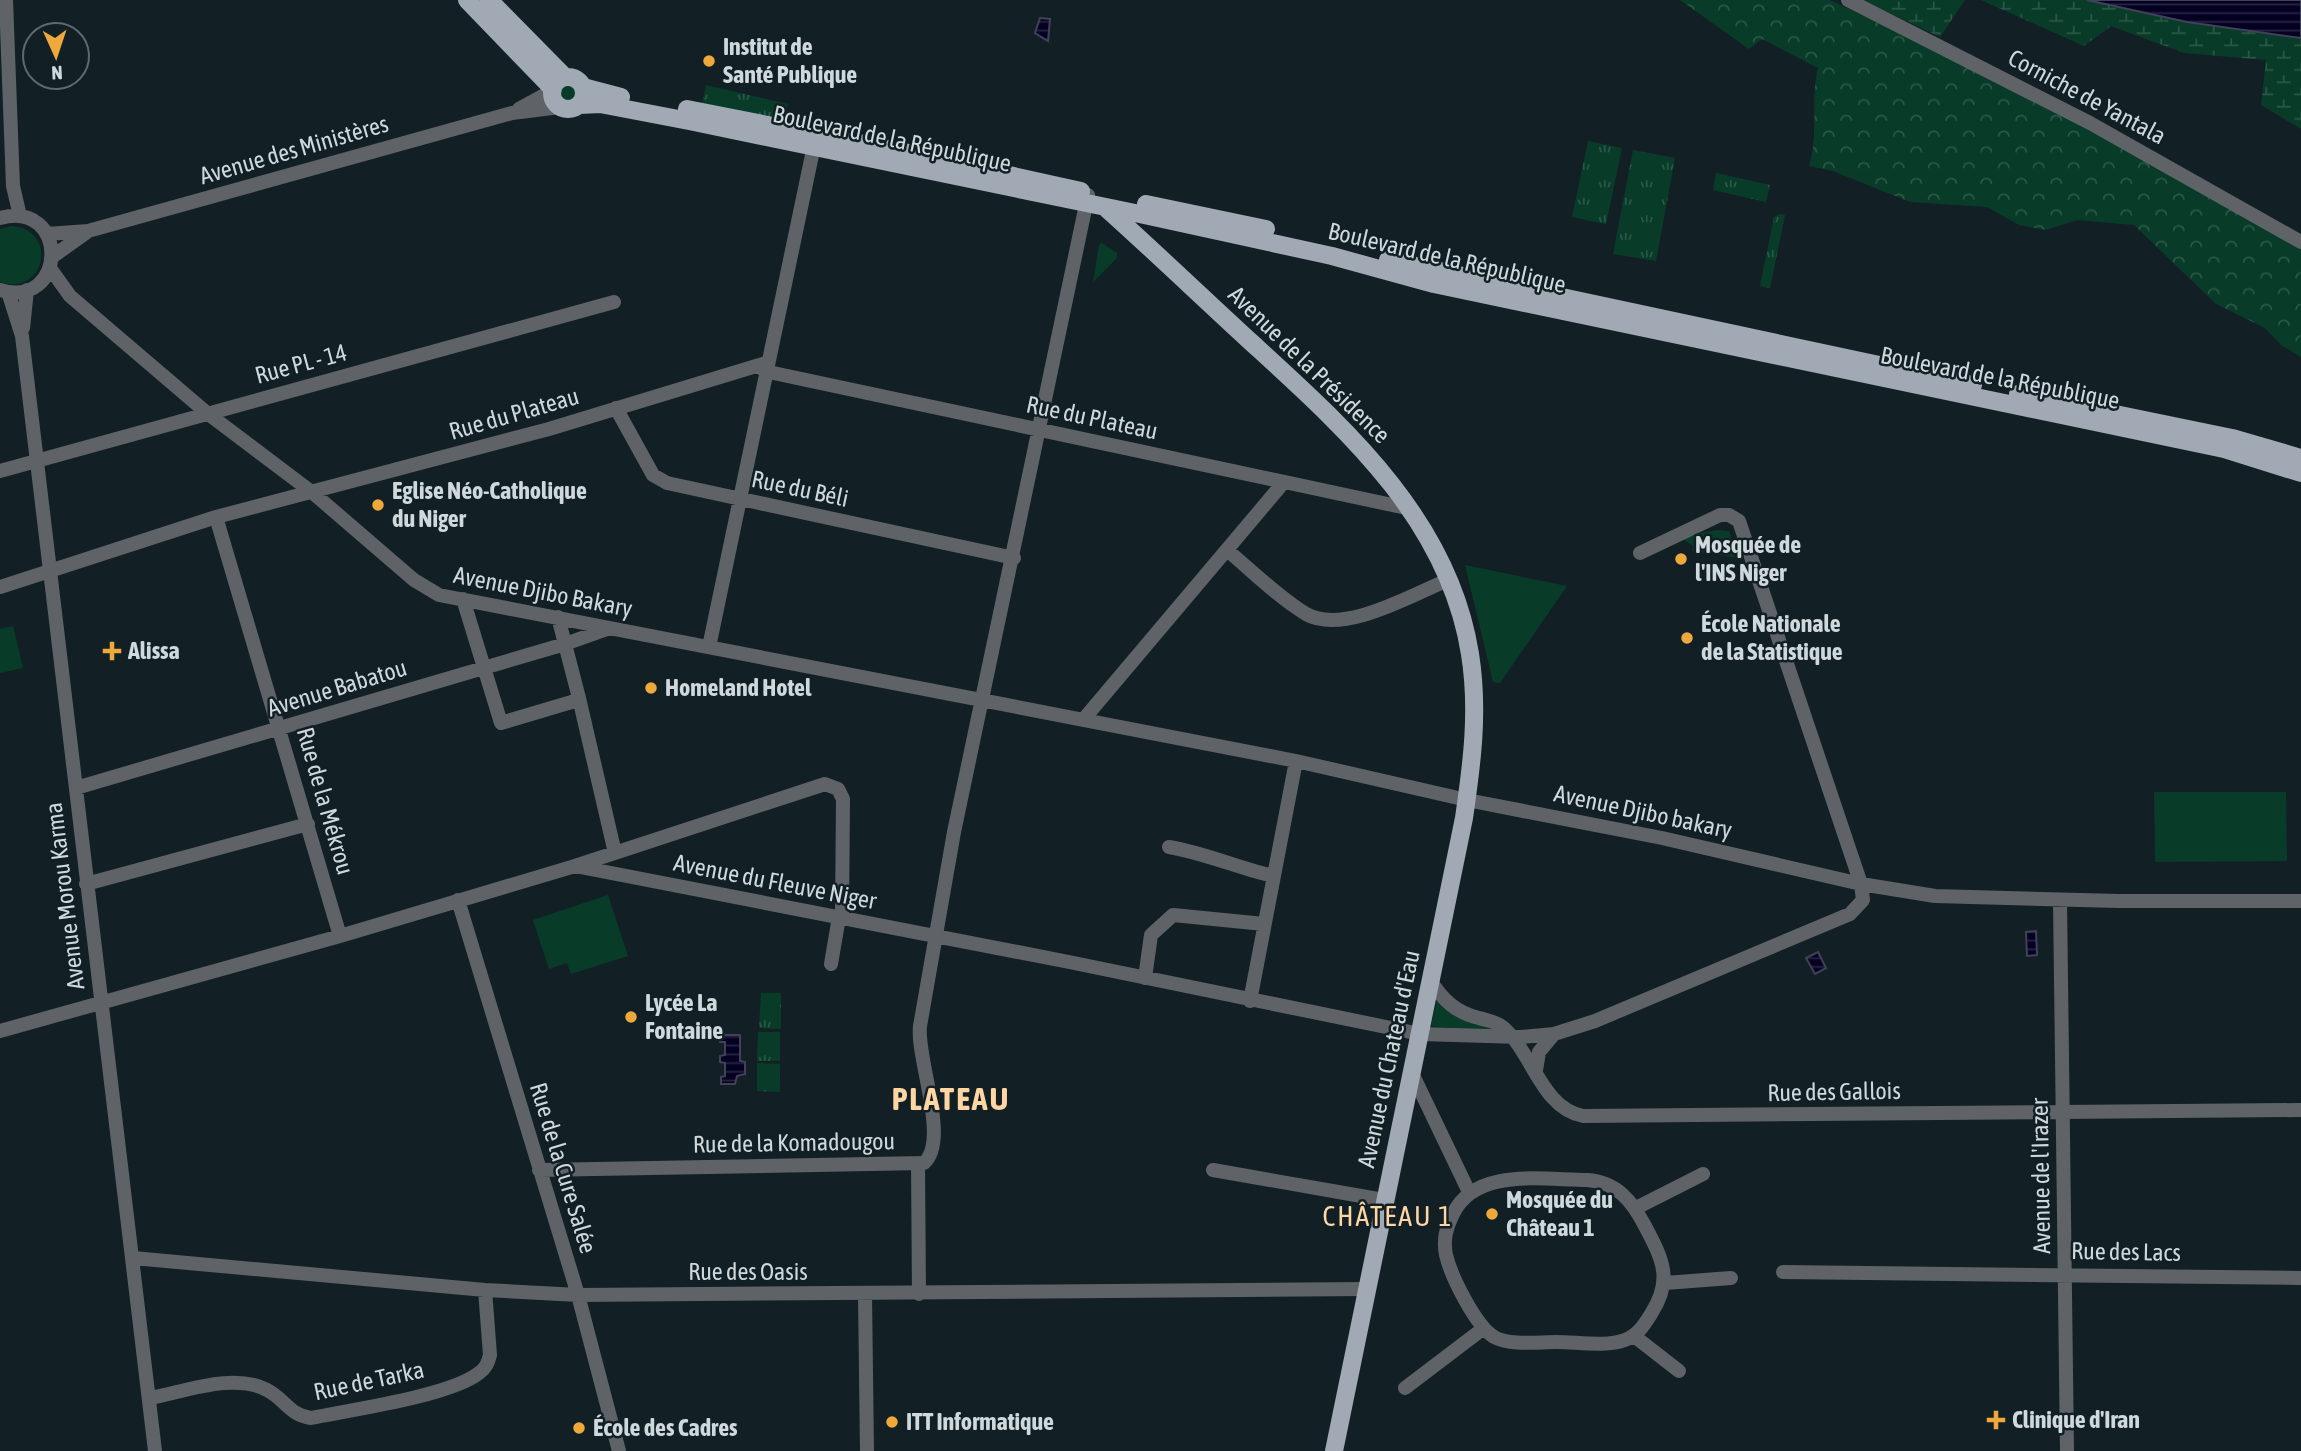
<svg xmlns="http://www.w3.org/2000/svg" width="2301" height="1451" viewBox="0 0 2301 1451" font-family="'Asap Condensed',sans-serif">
<defs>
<pattern id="grass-tufts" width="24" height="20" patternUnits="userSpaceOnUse" patternTransform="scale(1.75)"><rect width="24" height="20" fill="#083c28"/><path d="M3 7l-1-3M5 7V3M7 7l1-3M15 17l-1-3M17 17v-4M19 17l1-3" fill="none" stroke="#2b5747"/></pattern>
<pattern id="forest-crowns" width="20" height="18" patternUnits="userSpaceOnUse" patternTransform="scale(1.75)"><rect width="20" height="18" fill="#083c28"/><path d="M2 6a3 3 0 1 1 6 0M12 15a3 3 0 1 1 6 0" fill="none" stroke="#2b5747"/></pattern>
<pattern id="wetland-marsh" width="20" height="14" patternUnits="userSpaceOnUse" patternTransform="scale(1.75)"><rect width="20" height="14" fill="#083c28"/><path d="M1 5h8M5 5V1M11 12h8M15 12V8" fill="none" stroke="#2b5747"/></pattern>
<pattern id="water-rules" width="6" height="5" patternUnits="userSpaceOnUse" patternTransform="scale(1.75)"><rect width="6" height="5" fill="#050022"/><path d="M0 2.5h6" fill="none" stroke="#282442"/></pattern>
</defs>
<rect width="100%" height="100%" fill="#122025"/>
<path fill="url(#grass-tufts)" d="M706,85L788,104L784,121L702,103Z
M1588,141L1622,148L1606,224L1572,217Z
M1633,150L1675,158L1656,261L1613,254Z
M1716,173L1770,185L1766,202L1713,190Z
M1780,214L1785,215L1770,288L1760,286L1774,217Z
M761,993H781V1029L759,1028Z
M758,1032H780V1061H757Z
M757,1063L780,1064V1092L757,1091Z"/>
<path fill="url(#forest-crowns)" d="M1680,0H1830L1984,73L2301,246V357L2281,345L2265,328L2216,304L2134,225L2077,220L2045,230L2019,225L1987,207L1910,202L1833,171L1809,166C1819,133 1810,101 1818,68L1762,39L1749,49Z"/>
<path fill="url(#wetland-marsh)" d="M1862,0H1965L1940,37Z
M1981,0H2087L2187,22L2301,38V129L2261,105L2266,60L2184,53L2111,26L2084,46Z"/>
<path fill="#083c28" d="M561 94a8 8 0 1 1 16 0a8 8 0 1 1-16 0Z
M11,226C59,229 46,297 0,282V229Z
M1102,243L1117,253V258L1093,282L1099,245Z
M1717,530L1729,531L1739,558L1692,551L1693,546L1680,537Z
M1465,565L1567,586L1500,683L1493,682Z
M13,626L23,668L0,673V629Z
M2154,792H2286L2287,861L2155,862Z
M608,895L628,956L571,974L567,963L549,969L533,920Z
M1437,1000L1499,1032L1431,1026Z"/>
<path fill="url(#water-rules)" stroke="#42415a" stroke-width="2" d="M2087,0H2301V38L2187,22Z
M1040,18L1050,19L1048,41L1035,33Z
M2036,931L2037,955L2027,956L2026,932Z
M1818,952L1826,968L1815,974L1806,958Z
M720,1035H740V1061L745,1062V1074L737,1076L735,1084H721V1077L725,1076V1063L720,1062V1056L725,1055V1042H720Z"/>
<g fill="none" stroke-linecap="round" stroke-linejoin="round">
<path stroke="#5f6368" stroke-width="14" d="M6,0L13,186L20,216
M1848,0L2090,123L2301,242
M519,109L552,91
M0,218C69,199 68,310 0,290
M47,234L88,231L512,113L560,107
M52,257L87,232
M50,268L70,296L207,413L313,493L414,580L439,595L1296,761L1467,800L1662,838L1861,884L1935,896L2119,901H2301
M8,292L22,336L155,1451
M23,328L27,290
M764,371L1411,509
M616,408L653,475L667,483L1014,558
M0,471L614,302
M216,517L340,936
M1227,550C1252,571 1278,597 1306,614C1344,635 1411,595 1448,580
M0,587L216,517L549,429L766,363
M463,599L501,723L575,701L579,698L558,617
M709,647L816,136
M579,698L615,853
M1083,720L1284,482
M76,788L565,644L610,628
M1169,847C1205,853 1238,868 1273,876
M575,866L1069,962L1420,1034L1521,1037L1554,1034L1595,1021L1850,914L1863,900L1861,884L1739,521L1729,515H1720L1640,553
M86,884L308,824
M458,900L578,1295L619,1451
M2060,900L2067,1451
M831,964L839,917
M1145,978L1151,935L1173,915L1264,924
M1430,980C1442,999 1456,1013 1479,1018C1488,1021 1496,1021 1504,1028C1534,1056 1542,1108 1583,1116L2301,1110
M1250,1001L1296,761
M0,1031L340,936L575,866L825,784L838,789L843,799L842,918
M1536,1070L1539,1052L1554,1034
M1411,1071L1469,1192
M918,1163L919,1294
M539,1170L924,1163C950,1140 916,1058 920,1026L954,832L1088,195
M1213,1170L1384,1200
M1587,1180C1617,1182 1632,1201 1645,1226C1663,1260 1673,1280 1651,1314C1644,1325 1638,1335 1625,1340C1606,1347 1577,1342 1557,1342C1538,1342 1510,1346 1494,1337C1475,1325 1451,1276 1446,1255C1443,1240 1446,1228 1453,1214C1475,1167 1543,1180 1587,1180Z
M1636,1208L1703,1174
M133,1258L485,1290L578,1295L1365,1289
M1783,1272L2301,1278
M1665,1283L1731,1278
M865,1294L867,1451
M1634,1336L1679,1371
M1405,1388L1484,1328
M150,1398C184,1392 234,1372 267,1390C285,1399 289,1415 311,1418C350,1410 450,1396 479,1373C486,1368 488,1363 490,1355L485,1290"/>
<path stroke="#a1aab4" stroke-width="18" d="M467,0L553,89
M489,0L565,77
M552 93a16 16 0 1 1 32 0a16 16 0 1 1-32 0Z
M583,87L621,97
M579,105L600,104L689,121L1135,213L1332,256L1434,284L2224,449L2301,473
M687,109L909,153L1081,191
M1146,204L1266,229
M1107,209C1156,253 1203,298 1252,343C1346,429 1449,520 1470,654C1479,710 1472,763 1464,818L1334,1451
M1388,260L1973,385
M2018,394L2232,438L2301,458"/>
</g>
<g fill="#eea83c" stroke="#122025" stroke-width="2.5">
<circle cx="709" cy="61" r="7"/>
<circle cx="378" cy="505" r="7"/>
<circle cx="1681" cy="559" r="7"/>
<circle cx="1687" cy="638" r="7"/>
<path d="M108.5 640.5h7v7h7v7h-7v7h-7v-7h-7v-7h7z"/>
<circle cx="651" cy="688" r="7"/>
<circle cx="631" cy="1017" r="7"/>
<circle cx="1492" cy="1214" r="7"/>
<path d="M1992.5 1409.5h7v7h7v7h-7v7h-7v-7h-7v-7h7z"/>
<circle cx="892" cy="1422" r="7"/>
<circle cx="579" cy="1428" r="7"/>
</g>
<g text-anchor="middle" stroke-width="5" stroke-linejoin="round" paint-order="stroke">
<g font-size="24" font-weight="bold" fill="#cfd8db" stroke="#122025" text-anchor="start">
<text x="723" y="55">Institut de<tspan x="723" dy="28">Santé Publique</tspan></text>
<text x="392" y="499">Eglise Néo-Catholique<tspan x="392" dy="28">du Niger</tspan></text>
<text x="1695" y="553">Mosquée de<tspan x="1695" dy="28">l'INS Niger</tspan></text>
<text x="1701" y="632">École Nationale<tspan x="1701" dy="28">de la Statistique</tspan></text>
<text x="128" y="659">Alissa</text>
<text x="665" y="696">Homeland Hotel</text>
<text x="645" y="1011">Lycée La<tspan x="645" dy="28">Fontaine</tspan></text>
<text x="1506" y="1208">Mosquée du<tspan x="1506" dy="28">Château 1</tspan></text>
<text x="2012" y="1428">Clinique d'Iran</text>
<text x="906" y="1430">ITT Informatique</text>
<text x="593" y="1436">École des Cadres</text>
</g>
<g font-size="24" fill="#cfd8db" stroke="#122025">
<text transform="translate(2087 97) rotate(28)" y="8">Corniche de Yantala</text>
<text transform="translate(892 139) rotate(12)" y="8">Boulevard de la République</text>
<text transform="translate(294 150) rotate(-16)" y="8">Avenue des Ministères</text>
<text transform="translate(1447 258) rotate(13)" y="8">Boulevard de la République</text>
<text transform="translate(301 364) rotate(-15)" y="8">Rue PL - 14</text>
<text transform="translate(1309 365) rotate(44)" y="8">Avenue de la Présidence</text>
<text transform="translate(2000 378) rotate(11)" y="8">Boulevard de la République</text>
<text transform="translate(514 414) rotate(-16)" y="8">Rue du Plateau</text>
<text transform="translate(1092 418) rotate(12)" y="8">Rue du Plateau</text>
<text transform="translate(800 489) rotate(12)" y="8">Rue du Béli</text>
<text transform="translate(543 592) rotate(11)" y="8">Avenue Djibo Bakary</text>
<text transform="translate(337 688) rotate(-17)" y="8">Avenue Babatou</text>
<text transform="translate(325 801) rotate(74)" y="8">Rue de la Mékrou</text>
<text transform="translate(1643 812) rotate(12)" y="8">Avenue Djibo bakary</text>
<text transform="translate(775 882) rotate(11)" y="8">Avenue du Fleuve Niger</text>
<text transform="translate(65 896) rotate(-97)" y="8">Avenue Morou Karma</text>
<text transform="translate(1389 1059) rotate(-78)" y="8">Avenue du Chateau d'Eau</text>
<text transform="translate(1834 1092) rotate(-1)" y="8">Rue des Gallois</text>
<text transform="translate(794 1143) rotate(-1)" y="8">Rue de la Komadougou</text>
<text transform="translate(563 1168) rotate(73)" y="8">Rue de la Cure Salée</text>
<text transform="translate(2041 1176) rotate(-91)" y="8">Avenue de l'Irazer</text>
<text transform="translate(2126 1252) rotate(1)" y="8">Rue des Lacs</text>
<text x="748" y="1280">Rue des Oasis</text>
<text transform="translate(369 1381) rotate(-12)" y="8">Rue de Tarka</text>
</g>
<g font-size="28" letter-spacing="2" fill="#fed6a3" stroke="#122025">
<text x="1388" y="1226">CHÂTEAU 1</text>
</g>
<g font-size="32" font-weight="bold" letter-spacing="2" fill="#fed6a3" stroke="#122025">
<text x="951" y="1110">PLATEAU</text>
</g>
</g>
<g transform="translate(56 56) rotate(177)"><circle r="33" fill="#122025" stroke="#5e6a6e" stroke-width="2"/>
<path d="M0-5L12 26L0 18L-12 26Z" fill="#eea83c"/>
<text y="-10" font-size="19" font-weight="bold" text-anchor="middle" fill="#cfd8db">N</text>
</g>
</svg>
